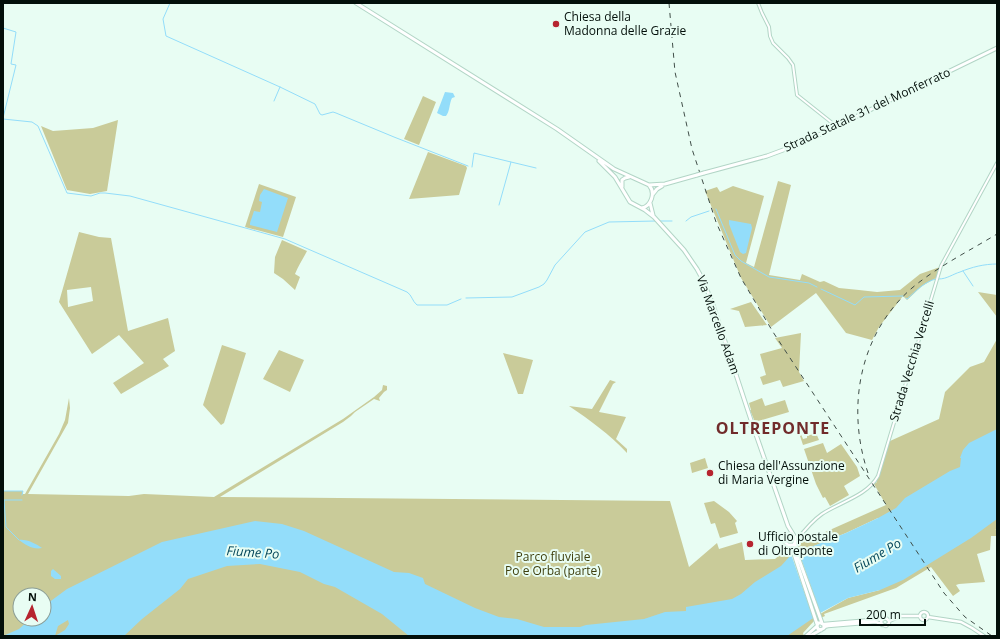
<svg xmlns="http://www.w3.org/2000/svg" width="1000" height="639" viewBox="0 0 1000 639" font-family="'Open Sans',sans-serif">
<rect width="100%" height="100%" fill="#e8fdf3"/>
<path fill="#c9cb99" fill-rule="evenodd" d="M423,96L436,102L419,145L404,139Z
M118,120L107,191L90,194L67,190L41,126L53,131L93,128Z
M428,152L466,166L467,168L459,195L409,199Z
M778,181L791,185L769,275L800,280L802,274L820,282L824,281L839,288L859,290L877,292L900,290L920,274L940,267L936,278L922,286L907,300L903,296L879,327L872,340L846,333L816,293L771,327L741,278L705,191L717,187L720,192L733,186L764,196L746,263L754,267Z
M259,184L296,197L283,237L245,227Z
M79,232L99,237L111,238L128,331L168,318L175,351L163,359L169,366L121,394L113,383L144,363L119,335L92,354L59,302ZM91,287L93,301L68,307L67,290Z
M282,240L307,251C303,259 298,266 295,274L300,277L295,290L283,279L274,273L275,257Z
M978,292L997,295V317Z
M751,302L767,325L745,327L739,311L730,309Z
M801,333L799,372L804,381L783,387L780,380L763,385L760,377L766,375L760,354L782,348L775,338Z
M997,339V529L995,530H997V536H991L990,550L977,554L985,582L959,584L956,585L960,591L953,596L931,567L896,588L824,614L825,616L814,621L803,633L804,636H3V491H23V494H25L59,434L65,420L69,398L70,408L68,423L28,494L129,496L144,494L214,497L343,419L374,397L382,390L383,385L387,386V390L384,392L379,398L380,401L374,399L355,412L351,416L343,422L220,497L670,501L689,567L717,543L719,549L742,542L745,560L775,559L787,549L886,505L874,484L877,482L876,479L890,441L939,419L945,392L970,367L984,362ZM878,518L880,590L848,598L813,618L792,555L846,533ZM20,595H44V619H20Z
M222,345L246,353L224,423L221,425L203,405Z
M279,350L304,360L290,392L263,379Z
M503,353L533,360L523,394H518Z
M610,380L616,382L613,384L599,412L626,417L616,439L627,449V453C608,433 591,421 569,406L592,409Z
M762,398L765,406L785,400L789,412L755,422L750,410H751L749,403Z
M800,432L803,439L807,438V436L816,433L819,440L803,445L799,433Z
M823,443L827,453L841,444L857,467L860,476L844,486L849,495L830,506L825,497L823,498L816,484L804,449Z
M705,458L708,468L692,473L690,463Z
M714,501L729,512L737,521L735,523L738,533L720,538L715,523L711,524L704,503Z"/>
<path fill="#93ddfa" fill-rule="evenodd" d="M445,92L453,93L455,97L452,98C449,104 450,111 446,116H443L437,113Z
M264,189L288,198L277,232L250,225V223L254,211L260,212L262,202L259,201L260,195Z
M729,220L751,224L752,228L746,253L743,254L740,252L729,224Z
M997,429V519L971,538L903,580L880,590L848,598L822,612L787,636H409L382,614L335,587L324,584L300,572L260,564L227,566L188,579L180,589L142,619L124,636H3L19,629L30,619H44V606L67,589L162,542L255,521L282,524L304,531L394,572L409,573L423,578L425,584L475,608L499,617L517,619L544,627H580L586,625L644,619L665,612L686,611V607L732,599L741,594L755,582L781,566L791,555L846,533L878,518L896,508L905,498L950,471L960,467L961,458H960L963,450L969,443ZM68,620L69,624L65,630L55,636L58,626Z
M19,540C27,539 36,544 42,548C34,550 25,545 19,540Z
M53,569L61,576V579H55L51,576V571Z"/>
<path fill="#e8fdf3" d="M798,550L821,615L814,620L791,554Z"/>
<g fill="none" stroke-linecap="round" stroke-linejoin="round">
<path stroke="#93ddfa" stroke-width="1" d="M170,3L163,19L166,36L280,87L315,104L320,114L322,115L333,112L336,113L394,137L468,166
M3,28L16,32L11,64L16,65L3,118
M274,101L280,87
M3,119L32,122L38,126L67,193L91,196L100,193H105L130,196L285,239L407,292C412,295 412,301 417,305H447L461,299
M511,162L536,168
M472,167L474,153L511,162L499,205
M716,209L735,255L741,261L769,277L809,283L817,287
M659,221H672
M686,221L691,217L709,211
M963,271L973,286
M939,279C947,279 953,274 960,272C972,267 984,264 997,264
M821,289L855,305L864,297L903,296
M466,298L512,297L539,287L544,284L547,280L555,265L585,232L609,222L656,221
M906,298L907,299C915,292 925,281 936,279
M3,491H23L22,495
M19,540L6,527L4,500H22"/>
<g stroke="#b2d5c6" stroke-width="4">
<path id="tertiary" d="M758,3L762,13L769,27L770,36L773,43L788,58L793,65L797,95L836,126
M796,541C803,532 812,521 822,514C840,502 867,496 878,476L941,266L997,163"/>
</g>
<g stroke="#b2d5c6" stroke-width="4.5">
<path id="secondary" d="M920 616a4 4 0 1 1 8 0a4 4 0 1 1-8 0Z
M928,617L961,622L972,628L984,636
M889,621L901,616H920
M824,624L883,619
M882,625L881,621L883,619L886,618L889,621
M824,627L828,626L876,622L886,626L889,623V621"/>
</g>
<g stroke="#b2d5c6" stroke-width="5">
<path id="primary" d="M356,3L557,129L614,169L649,185C656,193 651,206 642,208
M599,161L615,177L630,202L645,210L654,217L684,250L697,269L703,280L713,305L752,423
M704,173L767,156L802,143L997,48
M649,185L665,184L697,175
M622,187V180L625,178L629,177
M653,194L657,189L662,186
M650,203L653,215
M751,424H753L754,426H751Z
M753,426L788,526L796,539L794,545H788L785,542V538L788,535H793
M795,543L797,554L822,623
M788,545L794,554L817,624
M806,636L817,626
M810,636L824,628V625L821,623H818L817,626L818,629L821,630"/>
</g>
<use href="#tertiary" stroke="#fff" stroke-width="2"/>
<use href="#secondary" stroke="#fff" stroke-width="2.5"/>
<use href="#primary" stroke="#fff" stroke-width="3"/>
<path stroke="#404e48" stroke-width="1" stroke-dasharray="5 5" stroke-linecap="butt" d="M669,3L675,72L692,149L716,222L741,278L773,332L944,593L965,617L992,636
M868,473C846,408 859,334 912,288C937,267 969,251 997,234"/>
<g stroke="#b2d5c6" stroke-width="5" stroke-linecap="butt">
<path id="primary-bridge" d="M697,175L704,173"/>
</g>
<use href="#primary-bridge" stroke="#fff" stroke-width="3"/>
</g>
<g fill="#b6242f" stroke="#e8fdf3" stroke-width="1.5">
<circle cx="556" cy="24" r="4"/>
<circle cx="710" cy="473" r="4"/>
<circle cx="750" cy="544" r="4"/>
</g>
<g text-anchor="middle" stroke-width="4" stroke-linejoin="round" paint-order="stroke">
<g font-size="12" fill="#030f0a" stroke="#e8fdf3" text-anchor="start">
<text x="564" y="21">Chiesa della<tspan x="564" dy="14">Madonna delle Grazie</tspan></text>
<text x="718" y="470">Chiesa dell'Assunzione<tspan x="718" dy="14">di Maria Vergine</tspan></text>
<text x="758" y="541">Ufficio postale<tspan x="758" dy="14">di Oltreponte</tspan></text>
</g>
<g font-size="12" fill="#030f0a" stroke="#e8fdf3">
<text transform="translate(867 110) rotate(-25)" y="4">Strada Statale 31 del Monferrato</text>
<text transform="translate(718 325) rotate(70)" y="4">Via Marcello Adam</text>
<text transform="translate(912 361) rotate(-73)" y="4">Strada Vecchia Vercelli</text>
</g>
<g font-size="12" fill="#3e3e0c" stroke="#e8fdf3">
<text x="553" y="561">Parco fluviale<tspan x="553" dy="14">Po e Orba (parte)</tspan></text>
</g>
<g font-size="13" font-style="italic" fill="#04475b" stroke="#e8fdf3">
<text transform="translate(253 552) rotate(4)" y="5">Fiume Po</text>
<text transform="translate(877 555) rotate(-31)" y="5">Fiume Po</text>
</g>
<g font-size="16" font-weight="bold" letter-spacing="1" fill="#712b2b" stroke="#e8fdf3">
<text x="773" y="434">OLTREPONTE</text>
</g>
</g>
<rect width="1000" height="639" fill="none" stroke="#030f0a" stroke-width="8"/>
<g transform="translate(32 607) rotate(3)"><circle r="19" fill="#e8fdf3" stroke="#8c9e96"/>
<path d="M0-3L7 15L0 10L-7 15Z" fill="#b6242f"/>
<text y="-6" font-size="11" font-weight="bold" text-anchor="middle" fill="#030f0a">N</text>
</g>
<path d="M860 619v6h65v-6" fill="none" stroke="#030f0a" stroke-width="2"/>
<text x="866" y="619" font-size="12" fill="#030f0a" stroke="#e8fdf3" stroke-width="3" paint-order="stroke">200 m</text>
</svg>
